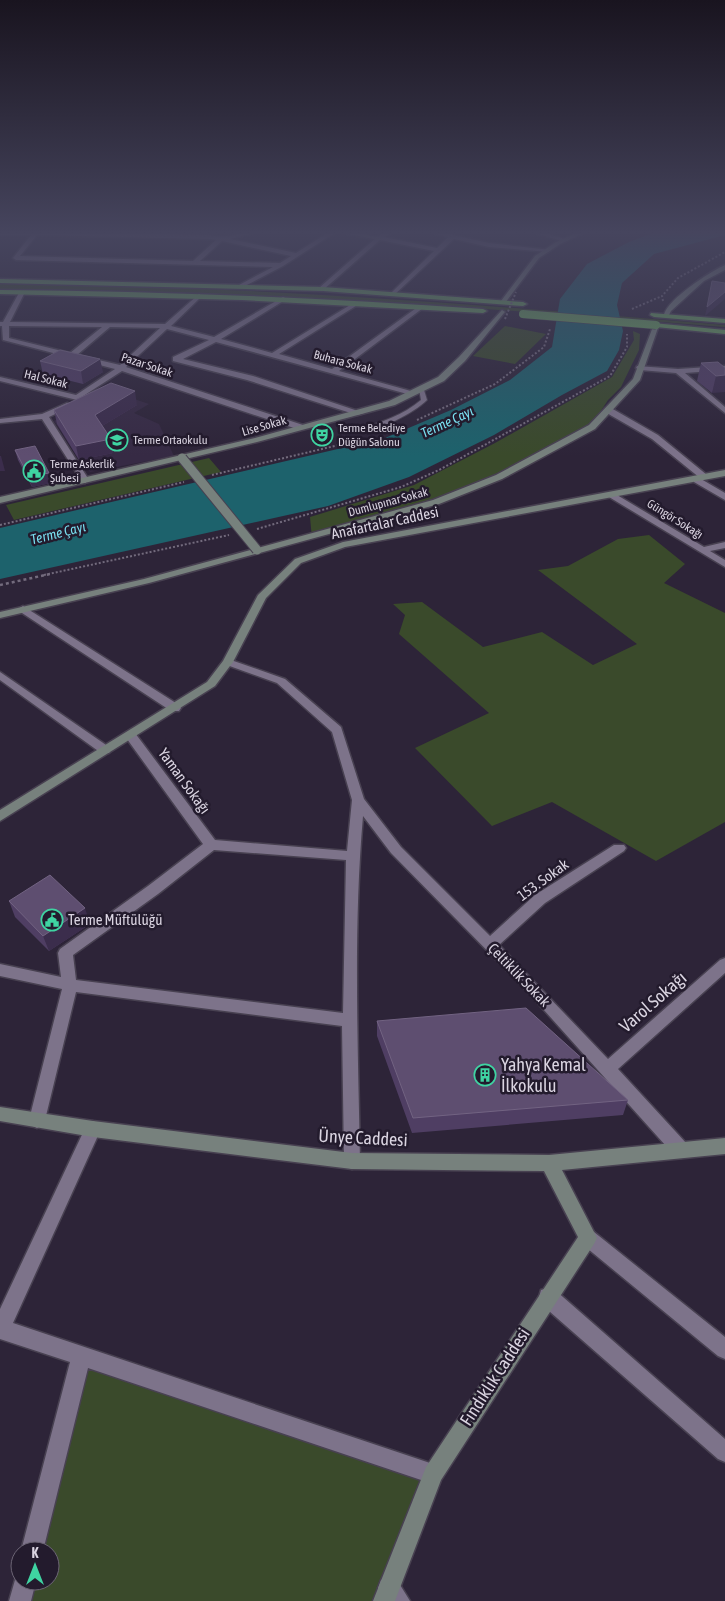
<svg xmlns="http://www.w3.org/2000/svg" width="725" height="1601" viewBox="0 0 725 1601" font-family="'Asap Condensed',sans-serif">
<rect width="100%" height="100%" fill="#2d2438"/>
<path fill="#362a44" d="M107,390L149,404L134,413L159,424L174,456L90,472L54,421Z"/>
<path fill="#3a4a2b" d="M0,284C242,285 484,305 725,325V327C484,308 242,290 0,289Z
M505,326L546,334L515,364L473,356Z
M633,331L640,334L639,350L621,387L608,400L595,420L572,435L474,485L416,506L312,539L310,517L414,485L495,443L612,377L634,340Z
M209,458L221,472L14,520L6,505Z
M649,535L685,564L664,583L725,613V822L656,861L552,802L492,826L415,748L489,713L399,634L405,615L393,604L422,602L483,647L542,632L593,665L637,644L538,570L568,566L618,539Z
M81,1356L433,1474L384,1601H20L25,1581H50V1551H32Z"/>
<path fill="#1d626c" d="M656,232H725V235L654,254L622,283L617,305L623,331L619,350L607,371L562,395L494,435L409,477L328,506L0,579V528L385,438L451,410L510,380L552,347L560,299L587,264L629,242Z"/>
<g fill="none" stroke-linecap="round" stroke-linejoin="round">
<g stroke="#484151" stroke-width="2">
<path id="lane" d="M419,389L424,390L427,400C414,413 379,431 360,431V429C382,422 403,415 421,400Z"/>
</g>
<g stroke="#484151" stroke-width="3">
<path id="street" d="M0,232L210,235C226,239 240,232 257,232L230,239L296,253L329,232H336L283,266L241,288L239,287V285L273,267L16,260L13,258L31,235H0ZM37,235L210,239L216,240L193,261L20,256ZM222,241L291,256L280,263L200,261Z
M385,232H393L384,237L437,248L448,237L429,232H440L489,243L551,250L548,252L489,247L454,239L393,296L390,294L391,293L434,251L380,240L323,290H319V288L377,237Z
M533,232H543L568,240L565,242Z
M20,291L25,292L10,322L165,324L199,294L202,296L201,297L171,326L214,337L283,297L285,298V300L221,339L272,353L355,302H359V304L279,354L332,369L419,306H423V308L339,371L418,393L411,395L216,342L183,359L253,376L364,413L357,415L247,380L173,361V357L209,340L167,329L126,367L303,425V429H297L122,371L77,400L0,381V377L76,395L115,369L3,340L2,326H0V322H3ZM9,326L102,327L70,353L9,338ZM110,327L160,328L120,365L77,355Z
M637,366L678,369L725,366V370L685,373L725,407V413L676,373L640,370L636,368Z
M67,403L74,405L49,417L89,480L85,483L81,480L42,419L0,423V419L42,414Z
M605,408H611L658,435L707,475V479H701L725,493V500L694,482V478H700L652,439L605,412Z
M612,492L704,547L725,542V548L710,551L725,560V567L609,497L608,495Z
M23,606L179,705L181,708L179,711H171L19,611L18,609Z
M228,659L285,679L341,727L364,799L401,847L490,936L535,895L614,845H624L626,848L624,851L545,903L499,945L608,1059L720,960L725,958V973L618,1069L687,1144L689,1150L687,1156L681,1158L675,1156L526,990L391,853L363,816C353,930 358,1046 360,1161L358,1167L352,1169L346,1167L344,1161L342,1026L76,992L45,1120L43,1125L37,1128L31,1125L29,1120L62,989L0,976V964L61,977L58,953L60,949L148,886L203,844L127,739L125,736L127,733H135L215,840L347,851L352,800L332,732L277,683L224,664L223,662ZM214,850L346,860L343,1013L76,980L73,955L158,894Z
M0,672L109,747L111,750L109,753H101L0,680Z
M93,1121L99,1124L101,1129L13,1323L433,1464L440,1467L443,1474L440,1481L433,1484L88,1368L43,1551H21L70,1362L0,1339V1309L87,1124Z
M588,1229L594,1232L725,1337V1359L718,1356L582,1244L579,1238L582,1232Z
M548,1288L555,1290L725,1439V1462L718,1459L541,1304L539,1297L541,1290Z
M20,1572V1581H36L31,1601H9L17,1573Z
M389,1577L397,1580L410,1601H385L378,1588L381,1580Z"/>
</g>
<g stroke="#484151" stroke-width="3">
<path id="secondary" d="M338,232H353L382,238L379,240Z
M578,232H586L560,244L539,258L505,303H501V301L535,256L556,242Z
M725,265V270L704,281L671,311L668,317H664C663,302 711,271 725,265Z
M502,310L505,312L504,313L465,361L444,381L395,405L257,442L0,503V497L255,438L389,401L438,377L459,357Z
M654,324L659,325L640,380L595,429L502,479L439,504L149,583L0,618V612L144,579L433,500L496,475L589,425L633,379Z
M725,470V476L345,547L301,563L266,598L233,662L215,686L0,821V810L207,682L223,661L258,595L295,559L343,542Z
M0,1107L93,1121L352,1153L549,1155L725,1138V1154L562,1170L594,1232L597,1238L594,1244L441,1480L395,1601H373L426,1467L578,1237L544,1171L352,1169L93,1137L0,1121Z"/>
</g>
<g stroke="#484151" stroke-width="3">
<path id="highway" d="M0,279L323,287L523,302L527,304L523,306L323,291L0,283Z
M0,290C161,291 322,298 483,309L487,311L483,313L242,300L0,294Z
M651,313L725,319V323L654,317L650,315Z
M653,323L725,330V334L656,327H653Z"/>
</g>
<path stroke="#736b7d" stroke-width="2" stroke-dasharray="2 2" stroke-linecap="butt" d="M663,301L662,296L678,278L725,252
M632,309L662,296
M417,420L495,384L544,347L550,329
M212,475L360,440
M0,525L184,482
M257,529L401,487L439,470L610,376L627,347V334
M44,575L229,535"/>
<path stroke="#736b7d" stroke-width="2.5" stroke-dasharray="3 3" stroke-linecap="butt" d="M0,585L50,574"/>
<use href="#lane" fill="#7d738a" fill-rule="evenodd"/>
<use href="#street" fill="#7d738a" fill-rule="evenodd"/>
<use href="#secondary" fill="#77817d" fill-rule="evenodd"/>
<use href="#highway" fill="#69a25f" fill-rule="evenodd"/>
<g stroke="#484151" stroke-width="11" stroke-linecap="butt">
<path id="secondary-bridge" d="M182,458L257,550"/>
</g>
<g stroke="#484151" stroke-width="9" stroke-linecap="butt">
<path id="highway-bridge" d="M523,314L656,325"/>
</g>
<path stroke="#736b7d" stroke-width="2" stroke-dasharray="2 2" stroke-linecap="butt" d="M505,319L516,292"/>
<use href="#secondary-bridge" stroke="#77817d" stroke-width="9"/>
<use href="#highway-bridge" stroke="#69a25f" stroke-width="8"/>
</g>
<path fill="#4f3e63" d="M40,361L103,372L83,384L43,374Z
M701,363L725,368L712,393L697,381Z
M137,405L102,426L111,439L113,453L79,460L57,424L54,410Z
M15,450L49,473L51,483L32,487L18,460Z
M9,901L90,924L49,951L15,917Z
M377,1021L628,1100L623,1115L412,1133L377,1036Z"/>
<path fill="#3b2d4c" d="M725,292V299L705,316L707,307Z
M100,359L103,372L83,384L81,371Z
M725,375V392L712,393L716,376Z
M135,391L137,405L97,429L95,415Z
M111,439L113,453L79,460L76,446Z
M0,456H1L5,471H0Z
M49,473L51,483L32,487L29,477Z
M85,908L90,924L49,951L43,936Z"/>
<path fill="#5e4e70" stroke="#726382" d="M712,281L725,283V292L707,307Z
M60,350L100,359L81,371L40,361Z
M718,362L725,368V375L716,376L701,363Z
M111,383L135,391L95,415L111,439L76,446L54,410Z
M35,446L49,473L29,477L15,450Z
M50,875L85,908L43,936L9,901Z
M526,1008L628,1100L413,1118L377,1021Z"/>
<linearGradient id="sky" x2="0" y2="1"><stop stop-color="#19141f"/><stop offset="0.51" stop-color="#46455e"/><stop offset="1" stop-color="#46455e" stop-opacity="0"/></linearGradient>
<rect width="725" height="456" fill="url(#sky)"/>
<defs>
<g id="theatre-ring" transform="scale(1.125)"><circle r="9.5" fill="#231b2d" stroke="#3fd4a2" stroke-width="1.5"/><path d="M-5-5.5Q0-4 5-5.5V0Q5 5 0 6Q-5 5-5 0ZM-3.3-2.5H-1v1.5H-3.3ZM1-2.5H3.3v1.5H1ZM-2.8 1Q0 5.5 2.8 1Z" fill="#3fd4a2"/></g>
<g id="school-ring" transform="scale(1.125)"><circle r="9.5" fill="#231b2d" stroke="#3fd4a2" stroke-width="1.5"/><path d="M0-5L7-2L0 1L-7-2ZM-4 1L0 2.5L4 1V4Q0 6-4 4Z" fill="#3fd4a2"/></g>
<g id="civic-ring" transform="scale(1.125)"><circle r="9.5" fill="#231b2d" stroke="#3fd4a2" stroke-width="1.5"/><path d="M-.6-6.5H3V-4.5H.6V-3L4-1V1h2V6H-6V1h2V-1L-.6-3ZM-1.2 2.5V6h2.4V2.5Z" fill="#3fd4a2"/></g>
<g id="building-ring" transform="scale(1.125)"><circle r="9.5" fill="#231b2d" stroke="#3fd4a2" stroke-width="1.5"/><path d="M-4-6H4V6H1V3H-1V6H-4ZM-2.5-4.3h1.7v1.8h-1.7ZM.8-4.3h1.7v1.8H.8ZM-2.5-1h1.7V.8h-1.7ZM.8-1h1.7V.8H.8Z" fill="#3fd4a2"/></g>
</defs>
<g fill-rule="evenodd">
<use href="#theatre-ring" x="322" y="435"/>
<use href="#school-ring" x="117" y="440"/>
<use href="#civic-ring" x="34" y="471"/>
<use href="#civic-ring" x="52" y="920"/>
<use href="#building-ring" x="485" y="1075"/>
</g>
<g text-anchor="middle" stroke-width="5" stroke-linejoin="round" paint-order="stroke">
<g font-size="12" fill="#dad4e1" stroke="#231b2d">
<text transform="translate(343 362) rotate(15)" y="4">Buhara Sokak</text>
<text transform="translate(147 365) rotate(18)" y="4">Pazar Sokak</text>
<text transform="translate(46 379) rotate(14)" y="4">Hal Sokak</text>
<text transform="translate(264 426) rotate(-16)" y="4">Lise Sokak</text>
<text transform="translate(388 502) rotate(-15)" y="4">Dumlupınar Sokak</text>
<text transform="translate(675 519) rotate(32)" y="4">Güngör Sokağı</text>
</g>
<g font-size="12" fill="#dad4e1" stroke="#231b2d" text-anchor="start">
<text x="338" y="432">Terme Belediye<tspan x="338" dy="14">Düğün Salonu</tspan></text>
<text x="133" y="444">Terme Ortaokulu</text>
<text x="50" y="468">Terme Askerlik<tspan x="50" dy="14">Şubesi</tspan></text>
</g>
<g font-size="14" font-style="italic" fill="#79dff0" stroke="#231b2d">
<text transform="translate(447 422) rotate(-25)" y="5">Terme Çayı</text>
<text transform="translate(58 533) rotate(-14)" y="5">Terme Çayı</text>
</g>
<g font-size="15" fill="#dad4e1" stroke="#231b2d">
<text transform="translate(385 523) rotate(-12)" y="5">Anafartalar Caddesi</text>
<text transform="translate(184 781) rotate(54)" y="5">Yaman Sokağı</text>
<text transform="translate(543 880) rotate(-36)" y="5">153. Sokak</text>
<text transform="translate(519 975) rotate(46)" y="5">Çeltiklik Sokak</text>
</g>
<g font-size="15" fill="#dad4e1" stroke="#231b2d" text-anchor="start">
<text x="68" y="925">Terme Müftülüğü</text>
</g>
<g font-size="18" fill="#dad4e1" stroke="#231b2d">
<text transform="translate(653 1002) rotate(-41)" y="6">Varol Sokağı</text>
<text transform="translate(363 1138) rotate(3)" y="6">Ünye Caddesi</text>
<text transform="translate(495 1377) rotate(-57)" y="6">Fındıklık Caddesi</text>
</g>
<g font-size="18" fill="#dad4e1" stroke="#231b2d" text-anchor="start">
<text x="501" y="1071">Yahya Kemal<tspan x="501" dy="21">İlkokulu</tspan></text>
</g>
</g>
<g transform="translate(35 1566)"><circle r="24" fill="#231b2d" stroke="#6c6575"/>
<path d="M0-4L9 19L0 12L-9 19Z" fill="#3fd4a2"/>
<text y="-8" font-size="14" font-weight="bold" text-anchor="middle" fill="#dad4e1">K</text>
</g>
</svg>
